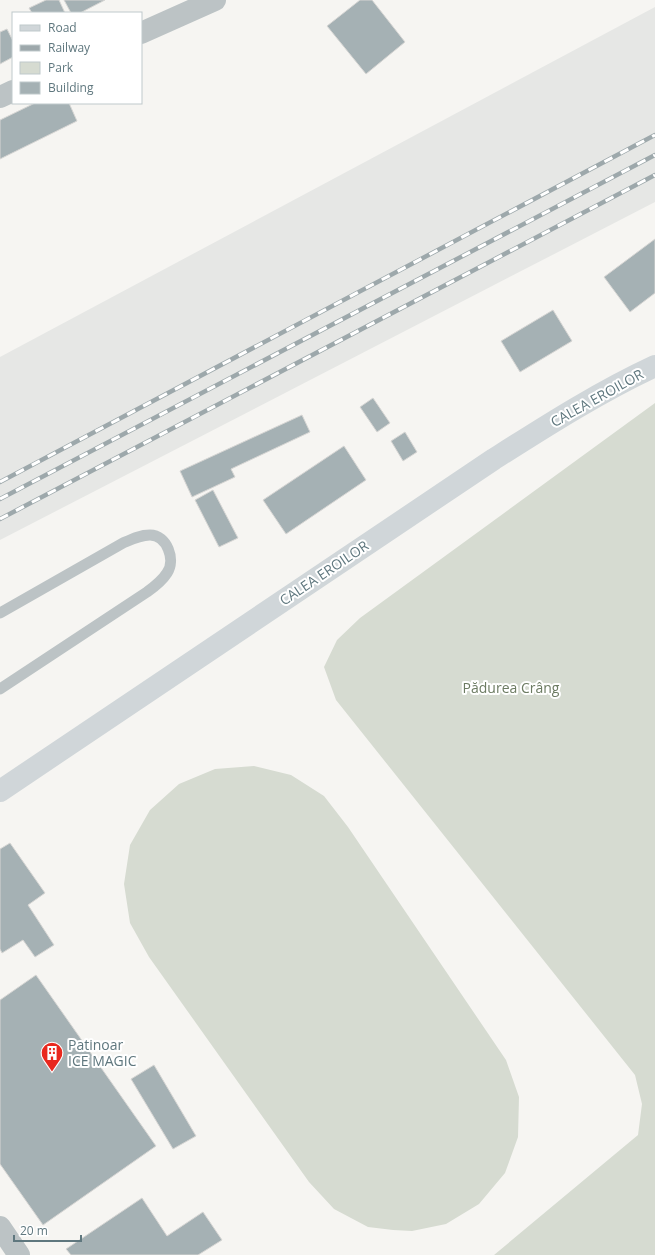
<svg xmlns="http://www.w3.org/2000/svg" width="655" height="1255" viewBox="0 0 655 1255" font-family="'Open Sans',sans-serif">
<rect width="100%" height="100%" fill="#f6f5f2"/>
<path fill="#e6e7e5" d="M655,7V202L0,540V357Z"/>
<path fill="#d6dbd1" d="M655,403V1255H494L638,1135L642,1104L635,1075L336,700L324,667L337,640L360,618Z
M254,766L291,775L324,796L348,827L506,1060L519,1097L518,1137L505,1173L479,1204L446,1224L412,1231L393,1230L368,1227L334,1209L309,1182L149,957L130,923L124,884L130,845L150,810L179,784L215,769Z"/>
<path fill="#a5b1b4" stroke="#d7d6d4" d="M46,0H59L65,13H32L29,8Z
M64,0H105L80,13H71Z
M360,0H372L405,42L366,74L327,26Z
M7,29L13,41V57L0,64V32Z
M35,103H69L77,121L0,159V120Z
M655,239V293L630,312L604,277Z
M553,310L572,341L520,372L501,341Z
M373,398L390,423L377,432L360,407Z
M302,415L310,432L231,469L235,477L192,497L180,471Z
M405,432L417,452L403,461L391,441Z
M344,446L366,480L286,534L263,500Z
M213,490L238,538L219,547L195,500Z
M10,843L45,893L28,905L54,945L35,957L23,940L2,953L0,949V849Z
M36,975L156,1146L43,1225L0,1164V1000Z
M154,1065L196,1136L173,1149L131,1079Z
M142,1198L167,1236L203,1212L222,1240L198,1255H71L66,1249Z"/>
<g fill="none" stroke-linecap="round" stroke-linejoin="round">
<path stroke="#bcc3c5" stroke-width="11" d="M0,613L123,543C132,539 140,535 150,535C167,535 176,560 167,573C162,581 154,587 147,592L0,689"/>
<path stroke="#bcc3c5" stroke-width="22" d="M141,33L215,0
M0,97L13,91
M0,1227L19,1255"/>
<path stroke="#d0d6d9" stroke-width="22" d="M0,791L494,459C546,426 599,392 655,366"/>
<g stroke="#9da8ab" stroke-width="4.5">
<path id="rail" d="M0,482L655,135
M0,499L655,155
M0,519L655,175"/>
</g>
<use href="#rail" stroke="#fff" stroke-width="3" stroke-dasharray="9" stroke-linecap="butt"/>
</g>
<defs>
<g id="building-pin" transform="scale(1.15)"><path d="M0 17L-7.5 6A9.5 9.5 0 1 1 7.5 6Z" fill="#e9281e" stroke="#fff"/><path d="M-4-6H4V6H1V3H-1V6H-4ZM-2.5-4.3h1.7v1.8h-1.7ZM.8-4.3h1.7v1.8H.8ZM-2.5-1h1.7V.8h-1.7ZM.8-1h1.7V.8H.8Z" fill="#fff"/></g>
</defs>
<g fill-rule="evenodd">
<use href="#building-pin" x="52" y="1053"/>
</g>
<g text-anchor="middle" stroke-width="4" stroke-linejoin="round" paint-order="stroke">
<g font-size="14" fill="#5f777e" stroke="#fff">
<text transform="translate(597 398) rotate(-29)" y="5">CALEA EROILOR</text>
<text transform="translate(324 573) rotate(-34)" y="5">CALEA EROILOR</text>
</g>
<g font-size="14" fill="#6c7b62" stroke="#fff">
<text x="511" y="693">Pădurea Crâng</text>
</g>
<g font-size="14" fill="#5f777e" stroke="#fff" text-anchor="start">
<text x="68" y="1050">Patinoar<tspan x="68" dy="16">ICE MAGIC</tspan></text>
</g>
</g>
<rect x="12" y="12" width="130" height="92" fill="#ffffff" stroke="#bfc9cb"/>
<rect x="20" y="25" width="20" height="6" fill="#d0d6d9" stroke="#bfc9cb"/>
<text x="48" y="32" font-size="12" fill="#5f777e">Road</text>
<rect x="20" y="45" width="20" height="6" fill="#9da8ab" stroke="#bfc9cb"/>
<text x="48" y="52" font-size="12" fill="#5f777e">Railway</text>
<rect x="20" y="62" width="20" height="12" fill="#d6dbd1" stroke="#bfc9cb"/>
<text x="48" y="72" font-size="12" fill="#5f777e">Park</text>
<rect x="20" y="82" width="20" height="12" fill="#a5b1b4" stroke="#bfc9cb"/>
<text x="48" y="92" font-size="12" fill="#5f777e">Building</text>
<path d="M14 1235v6h67v-6" fill="none" stroke="#5f777e" stroke-width="2"/>
<text x="20" y="1235" font-size="12" fill="#5f777e" stroke="#ffffff" stroke-width="3" paint-order="stroke">20 m</text>
</svg>
